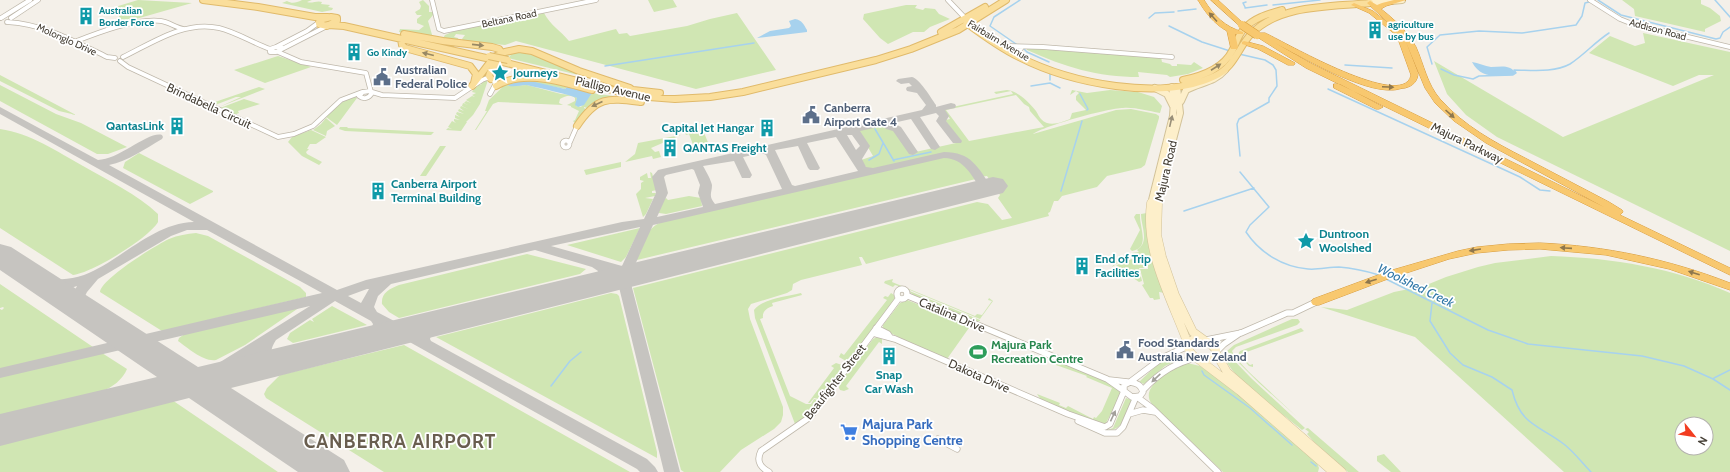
<svg xmlns="http://www.w3.org/2000/svg" width="1730" height="472" viewBox="0 0 1730 472" font-family="Cabin,sans-serif">
<rect width="100%" height="100%" fill="#f4f0e9"/>
<path fill="#d0e6b3" fill-rule="evenodd" d="M138,0L192,3L122,23L115,7Z
M302,0H312L307,2C312,4 317,0 322,2L321,4L330,5L328,7L333,8L332,10L322,12L282,3L287,1C292,4 296,3 302,0Z
M423,0L429,6V12H433V15L428,21L433,38L399,32L400,29L419,30L424,26L417,23V19L422,15H417L415,12L420,9L421,6L419,2Z
M648,0H673L677,7L654,12Z
M1622,0H1701V4L1710,8L1720,16L1721,21L1705,29V32L1635,16L1634,9Z
M906,5H917L915,8L923,10L925,8L935,9L939,14L950,19L930,27L924,32H913L888,44L880,38L863,19L864,14Z
M544,13C551,26 560,30 569,41L616,29L619,34L627,33L630,36L687,26L710,19L737,13L776,70L696,89L516,41L505,45L463,41L462,39L465,35L456,34L454,37L458,38V40L443,38L445,35L454,31Z
M1643,33L1730,52V251L1497,137L1466,115L1447,94L1434,61L1563,137L1714,75H1699L1673,86L1589,53L1610,36L1635,46L1645,43Z
M1027,48L1161,57L1162,62L1170,64L1172,66H1177V64L1191,65L1194,62L1203,68L1188,74L1170,77L1167,75L1138,72L1139,77C1097,77 1065,67 1027,50Z
M527,52L595,79L508,58L511,55L503,57L506,53Z
M278,56L311,67L265,83L234,70Z
M0,75L76,115L59,111L0,81Z
M486,80H488L480,104L473,115L466,122H467L461,131L446,130L448,128L452,129L448,127L450,124L455,126L450,124L452,121L456,123L454,121V119L460,120L455,118V115L460,117L456,114L457,112L464,114L458,111L459,109L464,111L460,108L461,106L468,109L462,106L463,103L468,105L464,103L466,101L471,103L466,100L469,98L472,99L469,98L472,96L475,97L472,95L476,93L472,92L474,89L479,91L474,89L476,86L478,87L476,86L478,84L482,85L479,83Z
M510,80H537L567,87L565,89L525,81L508,86L527,85L561,94L573,95L577,98L576,106L581,107L592,93L634,99L595,102L587,108L584,107V108L586,109L576,124L573,121L575,120L579,111L571,107V106L567,105L575,101V98C571,94 565,96 560,99L559,103L563,105L498,102L493,104L476,130H475L487,111H485L489,100Z
M0,85L56,114L81,123L127,147L108,154H97L0,101Z
M259,87L265,89L219,107L241,97H236L215,105L212,103Z
M1007,90C1018,91 1030,103 1036,111C1038,114 1039,117 1041,119C1049,128 1062,122 1070,119L1072,113L1086,110L1076,100V96L1079,93L1076,91L1070,95L1072,90L1087,93L1110,90L1138,92L1154,97L1162,106L1160,113C1147,111 1135,107 1123,108C1108,108 1044,126 1033,134L1116,110L1131,109L1156,114L1159,116V118L1145,165L1141,168L1107,176L1097,187L1062,196L1058,201H1054L1050,212L1048,213L1049,216L866,264L862,257H859L862,265L801,280L793,284L792,290L787,293L751,304L748,309L750,319L783,407V415L781,422L774,429L741,450L720,472H684L681,470L633,288L977,202L988,204L1002,220L1012,218L998,198L1000,195L987,176L980,177C970,162 967,154 947,153L877,168L867,169L861,160L873,156L858,130L885,124L888,129L895,130L911,153L956,143L961,142L945,120L950,119L943,109L1013,94L1011,91L996,94L994,92ZM1016,95L1024,104L1029,107L1030,111L1044,127L969,141L946,110Z
M355,97L357,98L337,125L326,117L343,101Z
M244,99L260,104L238,111L239,113L234,115L220,108Z
M326,118L335,126L327,131L326,136L313,130L321,124Z
M340,127H348L347,128L434,132L431,135H428L345,131L339,129Z
M0,129C30,133 58,152 83,166C109,181 137,194 158,214V222C149,238 92,273 73,275L0,228Z
M311,130L326,137L316,144H310L307,149H309L306,152L307,154L322,162L319,165L302,156L288,142L292,137Z
M703,130L709,145L706,148L695,150L689,134L686,135L685,133Z
M681,135L651,148L655,152L659,151L661,157L653,159L652,156L625,162L635,154L638,143Z
M440,146H446L426,176H420Z
M139,153L213,191V192L190,204L123,168L125,162Z
M951,155L964,161L976,179L637,260L636,259C640,245 647,227 662,222L939,156Z
M621,162V167L586,175L584,170Z
M650,172L652,173L657,190L652,191V193H656L655,196L645,198L653,199L646,214L643,217L636,194L641,189V183L644,181L640,180V177L647,173L648,178H651Z
M689,196L701,198L702,206L666,214L659,213L658,209L662,200L666,198L668,200Z
M1147,213L1165,293L1159,292L1160,299L1154,300L1153,298H1150L1142,285L1144,284L1140,269H1148L1147,262L1137,256L1122,260L1112,267L1120,255L1123,259L1134,256L1132,253L1139,252L1137,250C1150,242 1141,226 1141,214Z
M1136,214H1140C1139,227 1151,248 1132,251L1130,249L1140,230L1134,217Z
M640,228L626,257L621,262L567,245Z
M196,233L208,236L300,287L306,293V297L162,331L100,292C101,279 156,245 169,239C178,235 187,234 196,233Z
M527,254L586,269L580,274L399,318L389,312L382,304C381,293 389,289 399,285Z
M1551,256C1613,258 1674,268 1730,293V472H1564L1415,337L1321,307L1347,310L1394,292L1424,286L1446,277L1478,267L1495,263ZM1682,424H1706V448H1682Z
M1136,258L1144,263L1145,268H1139L1142,281L1139,282L1116,266L1122,262Z
M893,279L892,282L975,316L977,314L982,315L992,301L988,300L989,298L993,301L980,319L905,288L895,285L893,287L884,283L885,281Z
M0,284L93,347L0,369V309L2,310L4,308L3,307L0,308Z
M907,290L980,320V321L975,322L919,299Z
M611,293L617,294L619,296L657,452V458L436,337Z
M801,293L802,295L772,303L773,306C767,308 762,311 763,318L760,319L790,396L806,404H811L814,399L818,400L806,417L795,424L755,318L754,310C763,298 787,297 801,293Z
M891,293L894,295L895,300L850,359L846,361L839,357L841,353L844,355L887,300L883,298L885,296L888,297Z
M907,300L971,325L947,359L908,342L883,329V325L900,303Z
M332,306L367,325L293,343L287,339L290,333L310,320L314,322L312,319Z
M300,307L245,345L216,360C203,362 188,348 178,341L179,338L186,333Z
M1292,319H1298L1300,322L1297,325L1236,347L1232,351L1235,357L1249,372L1297,417L1259,383L1227,351L1234,345Z
M1301,328L1304,331L1244,353L1247,356L1243,358L1250,365L1253,364V367L1249,366L1238,354L1240,351Z
M877,337L882,339V344L879,342L846,386L849,389L844,391L840,390L839,388L840,382L873,339Z
M404,345L630,472H384L266,398L264,394L267,388L280,375Z
M1226,352L1251,378L1305,428L1302,430C1281,412 1237,383 1225,359Z
M102,353L127,369C123,379 112,388 102,391L0,415V376L4,377L5,375Z
M1179,353L1183,358L1165,366L1144,384L1139,382L1159,363Z
M1058,361L1114,385L1120,391V396L1106,423L1104,424L1079,416L1041,400L1037,394L1060,403L1059,405L1066,408L1068,406L1093,419L1094,417L1096,418L1102,411L1112,388L1086,377L1087,376L1056,365Z
M836,363L842,365L843,369L819,399L814,398L810,403H808L834,368L831,366Z
M1187,363L1200,366L1213,375L1241,397L1317,463L1319,468L1318,472H1223L1152,404C1138,387 1173,368 1187,363Z
M1126,398L1132,400C1127,412 1123,431 1108,430L1113,428Z
M172,400L278,472H0V443Z
M1308,428L1359,472H1348L1315,443L1307,434L1309,432L1305,429Z
M1384,454L1401,472H1391L1377,461V456Z"/>
<path fill="#a7d2ee" d="M795,19C802,20 804,25 807,30V32L757,38L770,31L789,28L791,26L789,21Z
M1472,62C1478,63 1485,66 1491,67C1501,67 1509,64 1516,73L1513,75C1496,76 1481,79 1472,62Z
M520,81L535,82L565,89L567,87L592,93L584,105L578,107L575,105L577,98C575,96 532,86 526,85C520,85 513,88 507,85Z"/>
<g fill="none" stroke-linecap="round" stroke-linejoin="round">
<path stroke="#a7d2ee" stroke-width="1.5" d="M1598,0L1621,15L1716,39L1720,38L1723,32L1730,27
M1715,0L1730,17
M1273,5L1320,0
M1245,7L1243,3L1246,2
M1245,8L1267,5
M1178,11L1196,9
M1149,18L1155,13L1174,12
M1169,26L1202,42L1230,51
M1016,44L990,26L994,17L1020,0
M1024,49L1027,52L1049,62
M1239,54L1265,60L1273,65L1276,70L1277,86L1269,98V102L1239,119L1237,124L1240,156
M1432,64L1427,47L1440,35L1479,31L1522,33L1576,25L1582,16L1585,3L1589,2
M1345,65L1392,68
M605,66L754,43
M1441,69L1454,75L1473,79L1479,76L1513,75L1516,73L1514,70C1531,70 1554,73 1570,64C1584,55 1595,42 1609,33
M1050,74V80
M1031,86L1050,83L1060,88
M1328,89L1520,177L1540,190L1550,191
M1080,94L1088,109L1087,110
M875,129L894,161
M869,160L879,154L883,143
M893,160L931,152
M1240,172L1269,207L1250,225L1246,232C1260,253 1283,267 1308,269C1318,270 1329,267 1339,267C1353,268 1366,271 1379,275
M1061,191L1082,121
M1184,211L1254,188
M1386,279L1488,330L1528,344L1642,356L1684,366L1713,379L1730,390
M1432,303L1430,321L1450,353L1463,365L1492,377L1512,390C1521,427 1540,425 1565,445C1575,453 1582,463 1591,472
M1202,371L1204,375L1250,408L1292,445
M1714,378L1730,370
M551,386L570,361L581,352
M1311,462L1316,466"/>
<path fill="#c6c4c0" fill-rule="evenodd" d="M912,77C920,79 931,98 936,105V107L951,103L955,104L956,106L955,108L945,110L949,116L946,121L962,141L961,143H953L936,121L939,116L936,113L920,117L940,147L935,150L931,149L911,119L893,123L901,127L918,152L913,155L909,154L893,131L886,129L883,126L860,131L870,146L862,159L866,167L873,168L944,152C971,152 978,167 992,188L990,191H982C971,175 965,159 944,158L653,225L634,267L655,266L659,267L661,270L659,273L637,276H631L630,280L680,472H664L617,279L610,273C607,284 594,293 583,289L581,286C584,280 592,280 597,275L598,271L592,267L535,250L391,284L378,296L374,307L377,312L398,323L407,324L421,322L426,323L445,316L450,318L452,321L450,324L432,332L430,339L431,341L647,459L655,467L658,472H640L637,469L406,340H386L380,337C374,343 361,350 352,347L350,343C355,334 370,337 373,324L371,321L335,301L276,340C266,356 275,353 288,357L290,361L288,365L283,366L264,362L258,353C240,364 218,377 228,401L226,405L221,407L216,405C211,395 210,386 215,376C199,380 187,380 171,375L169,371L171,367L176,366L184,368H199L217,364L310,306L0,378V368L322,293L207,230H187L171,236L98,279L87,292L85,296L86,304L89,309L88,312L83,314L78,312C72,302 71,297 77,286C66,290 53,292 42,288L40,285L42,282C55,278 68,281 84,275C121,261 152,223 194,222L0,114V107L98,160C119,160 148,131 162,135L163,137L162,139C145,149 128,161 109,165L337,290L366,280L622,222L644,219L656,193L652,177L658,170L922,110L926,105L917,93L907,91L906,89L907,87L912,86L909,83L901,84L896,81L898,79ZM847,135H852L860,146L856,150ZM836,137L858,171L795,186L792,185L775,150L798,146L808,168L810,170H818L820,168L807,143ZM758,154H764L766,155L782,189L715,204C708,196 712,193 712,185C711,180 706,171 703,166L734,161L742,178H750L752,175L743,157ZM692,169L694,170L700,185L698,193L703,207L657,217L668,193L664,177L666,175ZM640,227L622,266L551,246ZM369,289L361,303L348,296L367,289Z"/>
<path fill="#c6c4c0" fill-rule="evenodd" d="M993,177L1003,179L1008,186L1003,193L231,388L344,460L350,472H298L189,398L0,446V414L157,377L0,270V244L11,247L198,367Z"/>
<g stroke="#bfb8ab" stroke-width="5.5">
<path id="minor-far1" d="M432,0L439,29L444,31L596,0
M948,0L966,19
M1590,0L1620,19L1630,23L1730,47
M1,18L30,0
M11,18L38,0
M7,22C44,24 74,41 107,57L115,58
M74,42C97,33 135,18 161,21C169,22 176,28 184,29
M1007,46L1043,47L1172,57
M276,47L307,31L318,23
M276,47H281L282,49L276,52H270V49Z
M282,49L327,26
M278,52L301,62L366,73L371,92
M1020,54L1019,51L1022,47
M123,57C152,43 185,20 219,28C236,32 253,43 270,49
M120,61L128,67L278,137L294,134L313,126L341,100L362,92
M370,91L372,93C369,98 364,100 359,96L363,92Z
M372,92L382,95L455,98L482,80L487,78L492,79L496,83L490,94
M562.5 144a3.5 3.5 0 1 1 7 0a3.5 3.5 0 1 1-7 0Z
M570,142L577,126"/>
</g>
<g stroke="#bfb8ab" stroke-width="7">
<path id="minor" d="M897 294a5 5 0 1 1 10 0a5 5 0 1 1-10 0Z
M908,296L1107,379L1124,391
M876,328L888,334L890,337
M873,333L895,339L1068,414L1105,427L1110,424L1124,391
M1206,340L1241,333L1287,313H1293L1316,302
M1216,352L1224,344L1240,333
M1110,380L1128,382
M1130,382C1137,383 1141,385 1143,392L1140,396L1132,397L1124,391V385Z
M1130,382L1162,358L1188,346
M1143,390C1158,374 1175,362 1197,358
M1137,397L1152,408L1218,472
M1129,414L1143,410L1155,412
M1078,421L1105,433H1117L1123,427L1136,397
M938,439L957,449
M769,472C760,467 756,461 761,451L810,417L899,298"/>
</g>
<g stroke="#d2c299" stroke-width="8">
<path id="secondary-far1" d="M1370,3L1402,0
M1155,88L1167,94L1173,106
M1181,101L1186,90C1200,82 1214,83 1225,70
M1151,204L1173,116L1174,101L1172,87
M1158,204L1159,193L1180,113L1177,87"/>
</g>
<g stroke="#d2c299" stroke-width="9">
<path id="secondary" d="M1151,203C1144,252 1172,300 1188,344
M1158,203L1157,235L1162,257L1175,295L1193,332L1204,340
M1194,339C1204,339 1211,342 1216,350L1215,357C1204,362 1191,359 1188,347L1189,343Z
M1216,353L1227,372L1342,472
M1198,359L1240,391L1333,472"/>
</g>
<g stroke="#e0ba6b" stroke-width="8">
<path id="primary" d="M203,0L258,7L315,17H328
M331,17L337,18V21L327,26L319,24V22L323,19Z
M966,20L968,24C984,36 1001,48 1019,57C1070,83 1161,102 1215,76C1235,67 1238,47 1252,33C1281,4 1332,7 1370,3
M328,25L344,26L486,58
M941,32L985,7
M404,34L443,41L492,47L499,49L502,53
M401,39L402,45L405,48L470,66L476,74L474,83
M503,62L636,96L675,99L710,97L743,92L876,60L911,49L958,30L1006,0
M491,79L489,76L490,73L502,53
M1183,80C1202,76 1223,69 1232,51C1236,44 1238,35 1244,29C1253,18 1268,14 1282,10
M472,86L494,57L505,52L519,49L532,51L579,71L630,88
M496,86C525,69 561,82 592,90
M624,89L660,93
M577,126C597,96 608,98 641,102"/>
</g>
<g stroke="#d89d3e" stroke-width="1">
<path id="motorway" d="M1198,0H1204C1214,16 1225,27 1243,32V34H1235L1238,47L1237,49H1231L1227,31C1214,24 1205,12 1198,0Z
M1211,0H1218L1244,24V26H1240Z
M1394,0H1406L1386,6L1381,9C1394,19 1408,32 1416,47C1424,65 1427,84 1440,99C1464,126 1494,142 1525,158C1553,173 1581,187 1609,202L1622,210L1623,212L1620,215L1730,268V275L1306,68L1254,35L1257,33H1265C1283,41 1404,112 1411,75L1398,39L1402,37L1401,35H1396L1369,13L1351,5L1354,3L1373,11L1393,27L1367,3L1370,1L1377,5L1382,3ZM1406,42L1425,88L1435,103L1454,121L1486,143L1604,207L1312,64L1275,43C1304,58 1361,92 1393,90C1397,90 1401,88 1405,88C1413,86 1418,81 1418,73Z
M1244,41L1263,46L1295,63L1294,65H1288L1258,49L1242,44V42Z
M1334,84H1340L1383,107L1379,109H1376L1334,88Z
M1540,243C1606,246 1668,259 1730,283V290L1669,269L1606,255L1540,249L1508,250L1477,253L1449,259L1385,280L1319,305H1313L1311,302L1313,299L1389,271L1458,251L1477,247L1508,244Z"/>
</g>
<use href="#minor-far1" stroke="#fff" stroke-width="4"/>
<use href="#minor" stroke="#fff" stroke-width="5.5"/>
<use href="#secondary-far1" stroke="#fdefca" stroke-width="6"/>
<use href="#secondary" stroke="#fdefca" stroke-width="8"/>
<use href="#primary" stroke="#fade9b" stroke-width="6"/>
<use href="#motorway" fill="#f8c86f" fill-rule="evenodd"/>
<g stroke="#e0ba6b" stroke-width="8" stroke-linecap="butt">
<path id="primary-bridge" d="M489,56L508,60"/>
</g>
<g stroke="#d89d3e" stroke-width="9" stroke-linecap="butt">
<path id="motorway-bridge" d="M1242,25L1257,35"/>
</g>
<use href="#primary-bridge" stroke="#fade9b" stroke-width="6"/>
<use href="#motorway-bridge" stroke="#f8c86f" stroke-width="8"/>
</g>
<defs><path id="oneway-solid" d="M-6-.8H1V-3.2L6.5 0L1 3.2V.8H-6Z"/></defs>
<g fill="#8e774d">
<use href="#oneway-solid" transform="translate(1213 17) rotate(-132)"/>
<use href="#oneway-solid" transform="translate(1388 87) rotate(2)"/>
<use href="#oneway-solid" transform="translate(1450 114) rotate(42)"/>
<use href="#oneway-solid" transform="translate(1566 248) rotate(-176)"/>
<use href="#oneway-solid" transform="translate(1475 250) rotate(171)"/>
<use href="#oneway-solid" transform="translate(1694 273) rotate(-162)"/>
<use href="#oneway-solid" transform="translate(1371 281) rotate(162)"/>
</g>
<g fill="#988864">
<use href="#oneway-solid" transform="translate(478 45) rotate(6)"/>
<use href="#oneway-solid" transform="translate(428 54) rotate(-166)"/>
<use href="#oneway-solid" transform="translate(1216 67) rotate(-33)"/>
<use href="#oneway-solid" transform="translate(597 104) rotate(156)"/>
</g>
<use fill="#998f79" href="#oneway-solid" transform="translate(1171 121) rotate(-77)"/>
<g fill="#a3a09b">
<use href="#oneway-solid" transform="translate(1156 378) rotate(137)"/>
<use href="#oneway-solid" transform="translate(1113 416) rotate(-65)"/>
</g>
<defs>
<g id="building-bare" transform="scale(1.38)"><path d="M-4-6H4V6H1V3H-1V6H-4ZM-2.5-4.3h1.7v1.8h-1.7ZM.8-4.3h1.7v1.8H.8ZM-2.5-1h1.7V.8h-1.7ZM.8-1h1.7V.8H.8Z" fill="#0f9aa8" stroke="#fff" stroke-width="2.5" paint-order="stroke"/></g>
<g id="sight-bare" transform="scale(1.38)"><path d="M0-6L1.8-2.2L6-1.7L2.9 1.2L3.7 5.4L0 3.3L-3.7 5.4L-2.9 1.2L-6-1.7L-1.8-2.2Z" fill="#0f9aa8" stroke="#fff" stroke-width="2.5" paint-order="stroke"/></g>
<g id="civic-bare" transform="scale(1.38)"><path d="M-.6-6.5H3V-4.5H.6V-3L4-1V1h2V6H-6V1h2V-1L-.6-3ZM-1.2 2.5V6h2.4V2.5Z" fill="#5c6f8a" stroke="#fff" stroke-width="2.5" paint-order="stroke"/></g>
<g id="stadium-bare" transform="scale(1.38)"><path d="M0-5a6.5 5 0 1 0 0 10a6.5 5 0 1 0 0-10ZM-3.5-1.8h7v3.6h-7Z" fill="#2e9e5b" stroke="#fff" stroke-width="2.5" paint-order="stroke"/></g>
<g id="supermarket-bare" transform="scale(1.38)"><path d="M-6-5.5h2.5l.6 2H6L4.5 2H-2.5L-4.4-4H-6ZM-1.5 3.2a1.3 1.3 0 1 0 .1 0ZM3 3.2a1.3 1.3 0 1 0 .1 0Z" fill="#3f7fe0" stroke="#fff" stroke-width="2.5" paint-order="stroke"/></g>
</defs>
<g fill-rule="evenodd">
<use href="#building-bare" x="86" y="16"/>
<use href="#building-bare" x="1375" y="30"/>
<use href="#building-bare" x="354" y="52"/>
<use href="#sight-bare" x="500" y="73"/>
<use href="#civic-bare" x="382" y="77"/>
<use href="#civic-bare" x="811" y="115"/>
<use href="#building-bare" x="177" y="126"/>
<use href="#building-bare" x="767" y="128"/>
<use href="#building-bare" x="670" y="148"/>
<use href="#building-bare" x="378" y="191"/>
<use href="#sight-bare" x="1306" y="241"/>
<use href="#building-bare" x="1082" y="266"/>
<use href="#civic-bare" x="1125" y="350"/>
<use href="#stadium-bare" x="978" y="352"/>
<use href="#building-bare" x="889" y="356"/>
<use href="#supermarket-bare" x="849" y="432"/>
</g>
<g text-anchor="middle" stroke-width="3.5" stroke-linejoin="round" paint-order="stroke">
<g font-size="10" font-weight="bold" fill="#0d838f" stroke="#fff" text-anchor="start">
<text x="99" y="14">Australian<tspan x="99" dy="12">Border Force</tspan></text>
<text x="1388" y="28">agriculture<tspan x="1388" dy="12">use by bus</tspan></text>
<text x="367" y="56">Go Kindy</text>
</g>
<g font-size="10" fill="#474137" stroke="#fff">
<text transform="translate(509 18) rotate(-12)" y="4">Beltana Road</text>
<text transform="translate(1658 29) rotate(15)" y="4">Addison Road</text>
<text transform="translate(67 39) rotate(24)" y="4">Molonglo Drive</text>
<text transform="translate(999 40) rotate(31)" y="4">Fairbairn Avenue</text>
</g>
<g font-size="12" font-weight="bold" fill="#4e5e75" stroke="#fff" text-anchor="start">
<text x="395" y="74">Australian<tspan x="395" dy="14">Federal Police</tspan></text>
<text x="824" y="112">Canberra<tspan x="824" dy="14">Airport Gate 4</tspan></text>
<text x="1138" y="347">Food Standards<tspan x="1138" dy="14">Australia New Zeland</tspan></text>
</g>
<g font-size="12" font-weight="bold" fill="#0d838f" stroke="#fff" text-anchor="start">
<text x="513" y="77">Journeys</text>
<text x="164" y="130" text-anchor="end">QantasLink</text>
<text x="754" y="132" text-anchor="end">Capital Jet Hangar</text>
<text x="683" y="152">QANTAS Freight</text>
<text x="391" y="188">Canberra Airport<tspan x="391" dy="14">Terminal Building</tspan></text>
<text x="1319" y="238">Duntroon<tspan x="1319" dy="14">Woolshed</tspan></text>
<text x="1095" y="263">End of Trip<tspan x="1095" dy="14">Facilities</tspan></text>
<text x="889" y="379" text-anchor="middle">Snap<tspan x="889" dy="14">Car Wash</tspan></text>
</g>
<g font-size="12" fill="#474137" stroke="#fff">
<text transform="translate(613 89) rotate(13)" y="4">Pialligo Avenue</text>
<text transform="translate(209 106) rotate(25)" y="4">Brindabella Circuit</text>
<text transform="translate(1467 143) rotate(26)" y="4">Majura Parkway</text>
<text transform="translate(1166 171) rotate(-77)" y="4">Majura Road</text>
<text transform="translate(952 315) rotate(23)" y="4">Catalina Drive</text>
<text transform="translate(979 376) rotate(24)" y="4">Dakota Drive</text>
<text transform="translate(835 382) rotate(-52)" y="4">Beaufighter Street</text>
</g>
<g font-size="12" font-weight="bold" fill="#27864d" stroke="#fff" text-anchor="start">
<text x="991" y="349">Majura Park<tspan x="991" dy="14">Recreation Centre</tspan></text>
</g>
<g font-size="13" font-style="italic" fill="#3278a8" stroke="#fff">
<text transform="translate(1416 285) rotate(26)" y="5">Woolshed Creek</text>
</g>
<g font-size="14" font-weight="bold" fill="#366cbe" stroke="#fff" text-anchor="start">
<text x="862" y="429">Majura Park<tspan x="862" dy="16">Shopping Centre</tspan></text>
</g>
<g font-size="19" font-weight="bold" letter-spacing="1" fill="#695e4f" stroke="#fff">
<text x="400" y="448">CANBERRA AIRPORT</text>
</g>
</g>
<g transform="translate(1694 436) rotate(120)"><circle r="19" fill="#ffffff" stroke="#b5b3af"/>
<path d="M0-3L7 15L0 10L-7 15Z" fill="#f23d21"/>
<text y="-6" font-size="11" font-weight="bold" text-anchor="middle" fill="#474137">N</text>
</g>
</svg>
